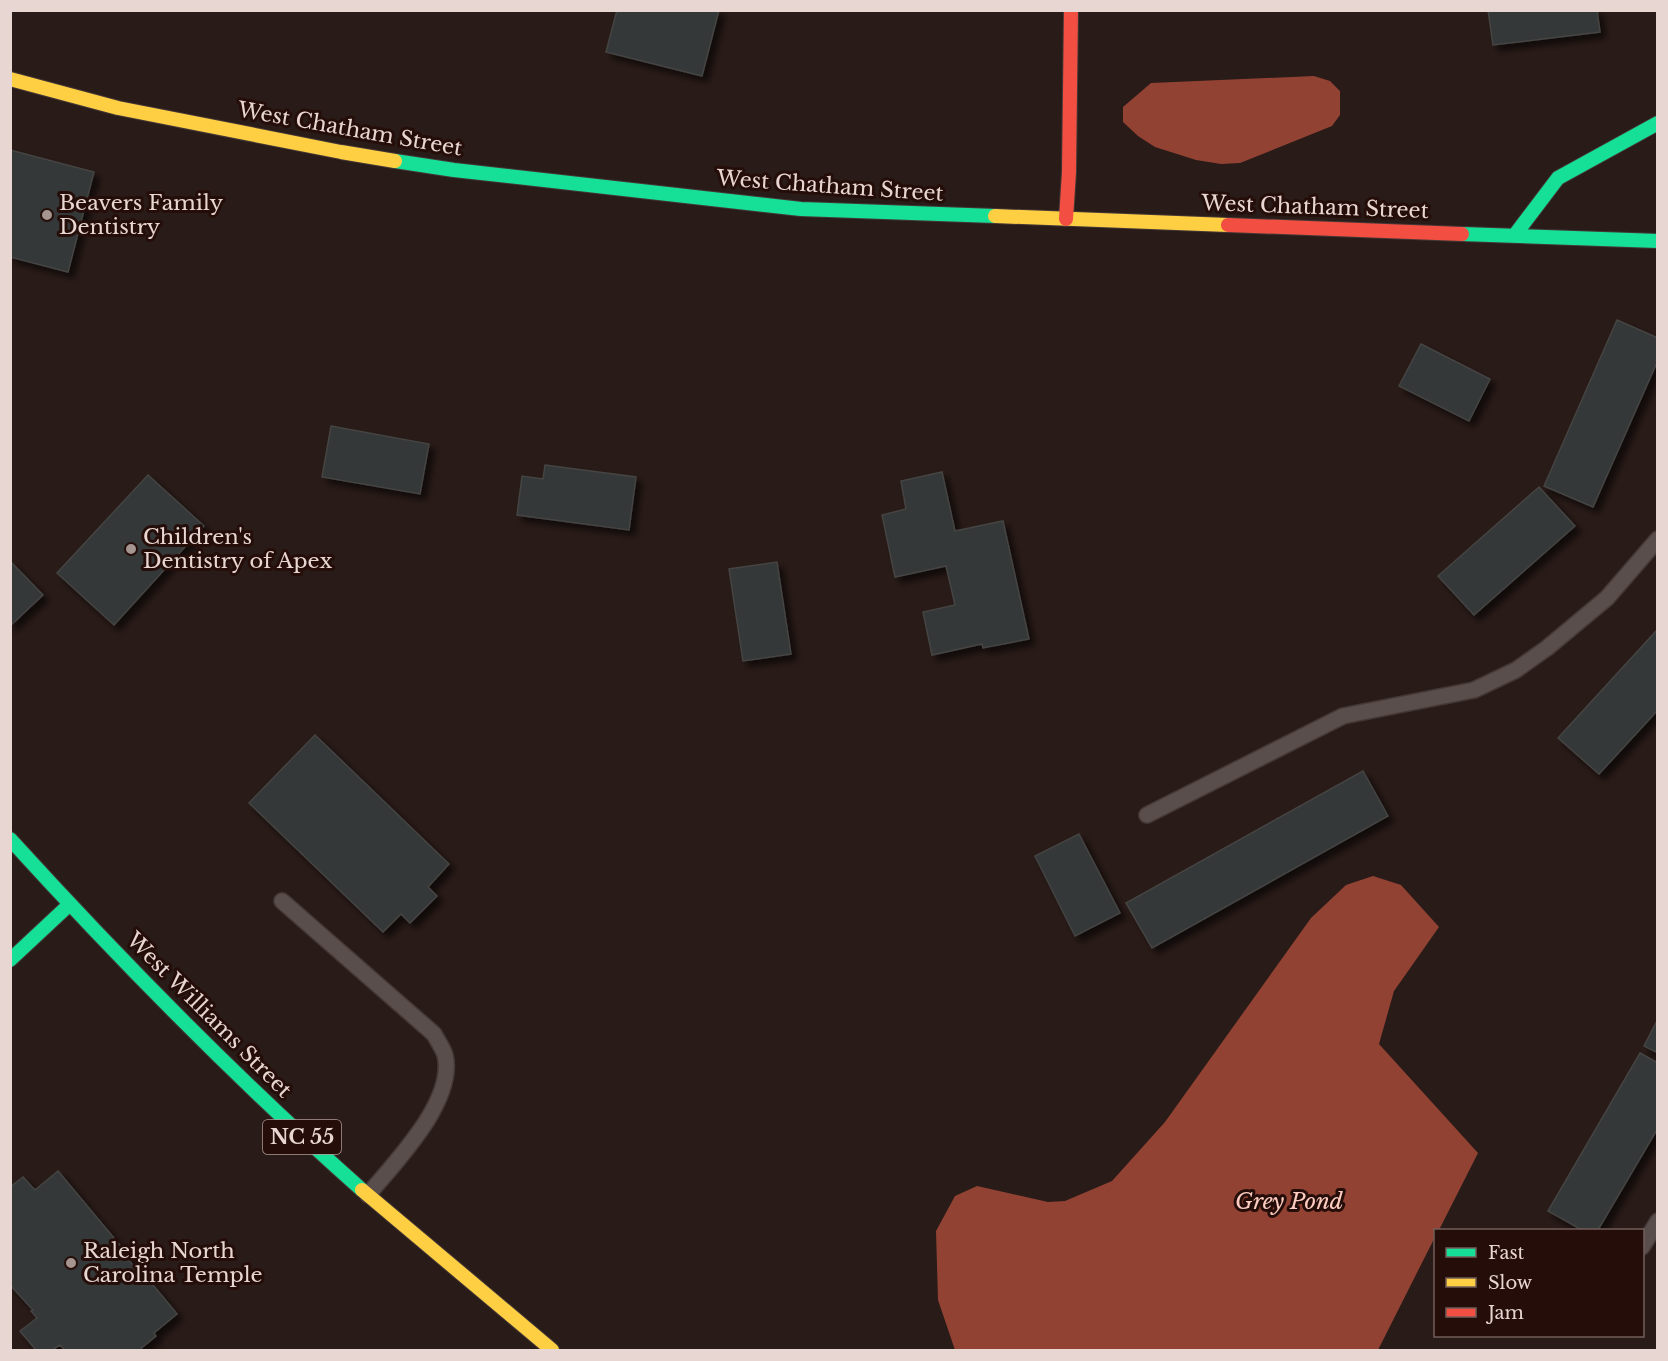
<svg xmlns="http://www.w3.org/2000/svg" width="1668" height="1361" viewBox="0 0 1668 1361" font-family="'Libre Baskerville',serif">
<defs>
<filter id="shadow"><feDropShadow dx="5.5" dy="5.5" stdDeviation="3" flood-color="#0009"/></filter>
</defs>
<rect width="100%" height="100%" fill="#291b18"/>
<path fill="#924233" d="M1314,76L1330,81L1340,91V115L1332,126L1240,163L1221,164L1196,160L1155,147L1138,136L1123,122V107L1151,83Z
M1373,876L1401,885L1439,927L1394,991L1379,1044L1478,1153L1439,1230H1436L1435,1237L1378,1350H955L938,1300L936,1231L955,1196L977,1186L1048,1202L1065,1201L1112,1181L1165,1122L1311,918L1346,885Z"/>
<path fill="#363737" stroke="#444443" stroke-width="1.5" filter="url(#shadow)" d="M617,10H719L702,76L606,52Z
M1488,10H1597L1600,32L1493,45Z
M10,150L94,172L68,272L10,257Z
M1617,320L1658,338V360L1593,507L1544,486Z
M1421,344L1490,379L1469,421L1399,386Z
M331,426L429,444L420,494L322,477Z
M545,465L636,477L629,530L517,515L522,476L543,479Z
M942,472L955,531L1003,521L1029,639L983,648L982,644L932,655L923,612L955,605L946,566L895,577L882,515L906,509L901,481Z
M148,475L204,526L114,625L57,573Z
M1539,487L1575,526L1474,615L1438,576Z
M10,561L43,595L10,626Z
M777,562L791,654L743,661L729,569Z
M1658,629V710L1599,774L1558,738Z
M315,735L449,864L428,887L437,896L410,923L401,914L383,932L249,803Z
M1363,771L1388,816L1152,948L1126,903Z
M1079,834L1120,913L1075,936L1035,856Z
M1658,1019V1053L1644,1046Z
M1640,1053L1658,1063V1128L1598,1230H1582L1548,1211Z
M58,1171L129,1256L127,1258L137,1270L139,1268L177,1314L154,1333L156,1336L139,1350H65L60,1345L52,1350H36L20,1331L37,1318L31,1311L33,1310L10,1285V1187L23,1177L35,1190Z"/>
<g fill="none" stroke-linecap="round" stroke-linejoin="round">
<g stroke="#443836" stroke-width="18">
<path id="lane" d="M1147,815L1343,716L1474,690L1516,670L1547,648L1607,598L1658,539
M282,901L434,1034C437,1040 443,1048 445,1055C456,1101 395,1162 368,1195
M1642,1247L1658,1221"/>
</g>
<g stroke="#443836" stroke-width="16">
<path id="fast" d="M395,161L454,170L801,209L995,216
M1462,234L1658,241
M1514,236L1558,178L1658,123
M10,839C122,962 238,1080 362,1190
M10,960L70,904"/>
</g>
<g stroke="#443836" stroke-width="16">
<path id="slow" d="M10,79L118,108L341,152L395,161
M995,216L1228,225
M362,1190L552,1350"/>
</g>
<g stroke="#443836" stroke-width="16">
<path id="jam" d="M1066,219L1069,172L1071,10
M1228,225L1462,234"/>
</g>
<use href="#lane" stroke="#594e4b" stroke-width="15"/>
<use href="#fast" stroke="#16e098" stroke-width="14"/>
<use href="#slow" stroke="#ffcf43" stroke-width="14"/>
<use href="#jam" stroke="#f24e42" stroke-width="14"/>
</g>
<g fill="#a59591" stroke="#250e09" stroke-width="2">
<circle cx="47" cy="215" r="6"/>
<circle cx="131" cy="549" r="6"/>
<circle cx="71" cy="1263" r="6"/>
</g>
<g text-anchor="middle" stroke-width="6" stroke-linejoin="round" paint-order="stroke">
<rect fill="#250e09" stroke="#ae9a96" stroke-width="1.5" x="263" y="1120" width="78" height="34" rx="4.5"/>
<g font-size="20" font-weight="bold" fill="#e8d6d2">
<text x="302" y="1144">NC 55</text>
</g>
<g font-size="21" fill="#e8d6d2" stroke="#250e09">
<text transform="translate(350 129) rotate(10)" y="7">West Chatham Street</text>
<text transform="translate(830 186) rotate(4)" y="7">West Chatham Street</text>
<text transform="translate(1315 207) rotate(2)" y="7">West Chatham Street</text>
<text transform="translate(209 1015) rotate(45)" y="7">West Williams Street</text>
</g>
<g font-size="21" fill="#e8d6d2" stroke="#250e09" text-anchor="start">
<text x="59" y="210">Beavers Family<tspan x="59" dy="24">Dentistry</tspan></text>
<text x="143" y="544">Children's<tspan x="143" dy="24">Dentistry of Apex</tspan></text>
<text x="83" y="1258">Raleigh North<tspan x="83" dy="24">Carolina Temple</tspan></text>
</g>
<g font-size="22" font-style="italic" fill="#feccc1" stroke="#250e09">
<text x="1289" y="1209">Grey Pond</text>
</g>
</g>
<rect width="1668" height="1361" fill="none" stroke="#e8d6d2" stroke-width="24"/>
<rect x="1434" y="1229" width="210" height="108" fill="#250e09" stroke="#735e59" stroke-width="1.5"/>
<rect x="1446" y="1248" width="30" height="9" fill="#16e098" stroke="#735e59" stroke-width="1.5"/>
<text x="1488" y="1259" font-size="18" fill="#e8d6d2">Fast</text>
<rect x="1446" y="1278" width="30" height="9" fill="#ffcf43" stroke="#735e59" stroke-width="1.5"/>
<text x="1488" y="1289" font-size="18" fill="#e8d6d2">Slow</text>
<rect x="1446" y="1308" width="30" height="9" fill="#f24e42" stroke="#735e59" stroke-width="1.5"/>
<text x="1488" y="1319" font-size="18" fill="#e8d6d2">Jam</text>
</svg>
